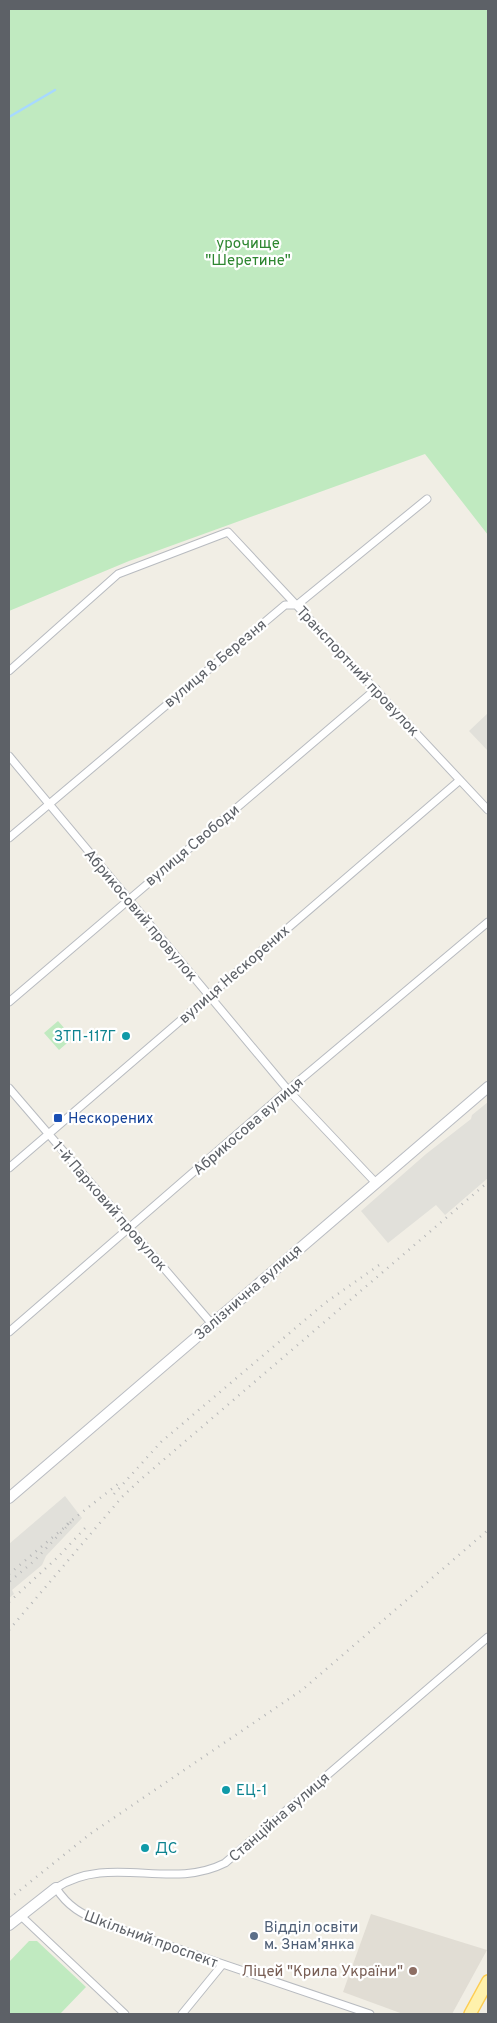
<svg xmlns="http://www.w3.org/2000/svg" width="497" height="2023" viewBox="0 0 497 2023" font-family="Overpass,sans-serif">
<rect width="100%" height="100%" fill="#f1eee5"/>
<path fill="#e1e0da" d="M488,713V751L469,731Z
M488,1102V1178L445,1215L436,1205L388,1243L361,1211L426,1154L471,1119L472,1115Z
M65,1496L82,1518L46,1556L42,1565L12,1590L14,1594L9,1598V1544Z"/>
<path fill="#e1ddd4" d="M371,1914L487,1950L452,2014H403L343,1992Z"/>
<path fill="#c0eac0" d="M9,9H488V535L425,454L129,561L9,611Z
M58,1021L73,1038L59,1050L44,1033Z
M29,1941H37L86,1987L60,2014H9V1962Z"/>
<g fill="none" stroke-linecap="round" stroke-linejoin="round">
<path stroke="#a7d9ff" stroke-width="2.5" d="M9,117L55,90"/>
<g stroke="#b8bbc0" stroke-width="9">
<path id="street" d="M9,671L118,574L228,532L488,810
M9,756L288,1090L376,1183
M9,838L285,605H297L427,499
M9,1002L376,689
M9,1088L212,1324
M9,1168L460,780
M9,1332L288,1090L488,922
M20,1915L125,2014
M182,2014L222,1965
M370,2014L102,1923C82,1914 68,1907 56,1888C110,1853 170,1891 225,1863L488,1637"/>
</g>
<g stroke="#b9bcc2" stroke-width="12">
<path id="secondary" d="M9,1498L488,1087
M9,1925L56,1888"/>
</g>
<g stroke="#fecd51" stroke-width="14">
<path id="primary" d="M470,2014L488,1981"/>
</g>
<use href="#street" stroke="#fff" stroke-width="7"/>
<use href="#secondary" stroke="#fff" stroke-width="10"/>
<use href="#primary" stroke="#fff1ac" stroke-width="11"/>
<path stroke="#b6b7b8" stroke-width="2.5" stroke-dasharray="1 6" stroke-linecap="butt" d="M114,1494L161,1442L325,1303L382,1263
M67,1524L118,1484
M9,1574L72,1521L33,1562L9,1582
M9,1602L58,1557L87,1526
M9,1630L122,1497L140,1480L488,1182
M9,1899L90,1834L302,1690L488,1530"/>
</g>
<g fill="#0f9aa8" stroke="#fff" stroke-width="2">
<circle cx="126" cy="1036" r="5"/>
<circle cx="226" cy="1790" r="5"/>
<circle cx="145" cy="1848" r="5"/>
</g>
<rect fill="#1a4fb4" stroke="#fff" stroke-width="2" x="53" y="1113" width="10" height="10" rx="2.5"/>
<circle fill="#5c6f8a" stroke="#fff" stroke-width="2" cx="254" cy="1936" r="5"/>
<circle fill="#8d6e63" stroke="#fff" stroke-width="2" cx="413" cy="1971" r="5"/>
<g text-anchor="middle" stroke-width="4.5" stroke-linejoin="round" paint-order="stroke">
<g font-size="15" fill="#2d8630" stroke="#fff">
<text x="248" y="248">урочище<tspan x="248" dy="17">"Шеретине"</tspan></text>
</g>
<g font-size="15" fill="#5d6167" stroke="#fff">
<text transform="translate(215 663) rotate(-40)" y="5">вулиця 8 Березня</text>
<text transform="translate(358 671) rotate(47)" y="5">Транспортний провулок</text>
<text transform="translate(192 845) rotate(-40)" y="5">вулиця Свободи</text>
<text transform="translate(141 915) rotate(50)" y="5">Абрикосовий провулок</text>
<text transform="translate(234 974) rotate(-41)" y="5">вулиця Нескорених</text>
<text transform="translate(248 1126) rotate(-41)" y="5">Абрикосова вулиця</text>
<text transform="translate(110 1206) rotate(49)" y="5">1-й Парковий провулок</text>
<text transform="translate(248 1292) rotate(-41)" y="5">Залізнична вулиця</text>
<text transform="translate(279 1817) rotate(-41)" y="5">Станційна вулиця</text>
<text transform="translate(151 1939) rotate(20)" y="5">Шкільний проспект</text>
</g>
<g font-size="15" fill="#0d838f" stroke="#fff" text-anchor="start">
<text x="116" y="1041" text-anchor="end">ЗТП-117Г</text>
<text x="236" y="1795">ЕЦ-1</text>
<text x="155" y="1853">ДС</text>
</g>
<g font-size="15" fill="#164399" stroke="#fff" text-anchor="start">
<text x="68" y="1123">Нескорених</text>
</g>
<g font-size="15" fill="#4e5e75" stroke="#fff" text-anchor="start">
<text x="264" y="1932">Відділ освіти<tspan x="264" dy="17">м. Знам'янка</tspan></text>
</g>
<g font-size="15" fill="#785e54" stroke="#fff" text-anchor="end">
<text x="403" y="1976">Ліцей "Крила України"</text>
</g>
</g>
<rect width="497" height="2023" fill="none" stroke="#5d6167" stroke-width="20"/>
</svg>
